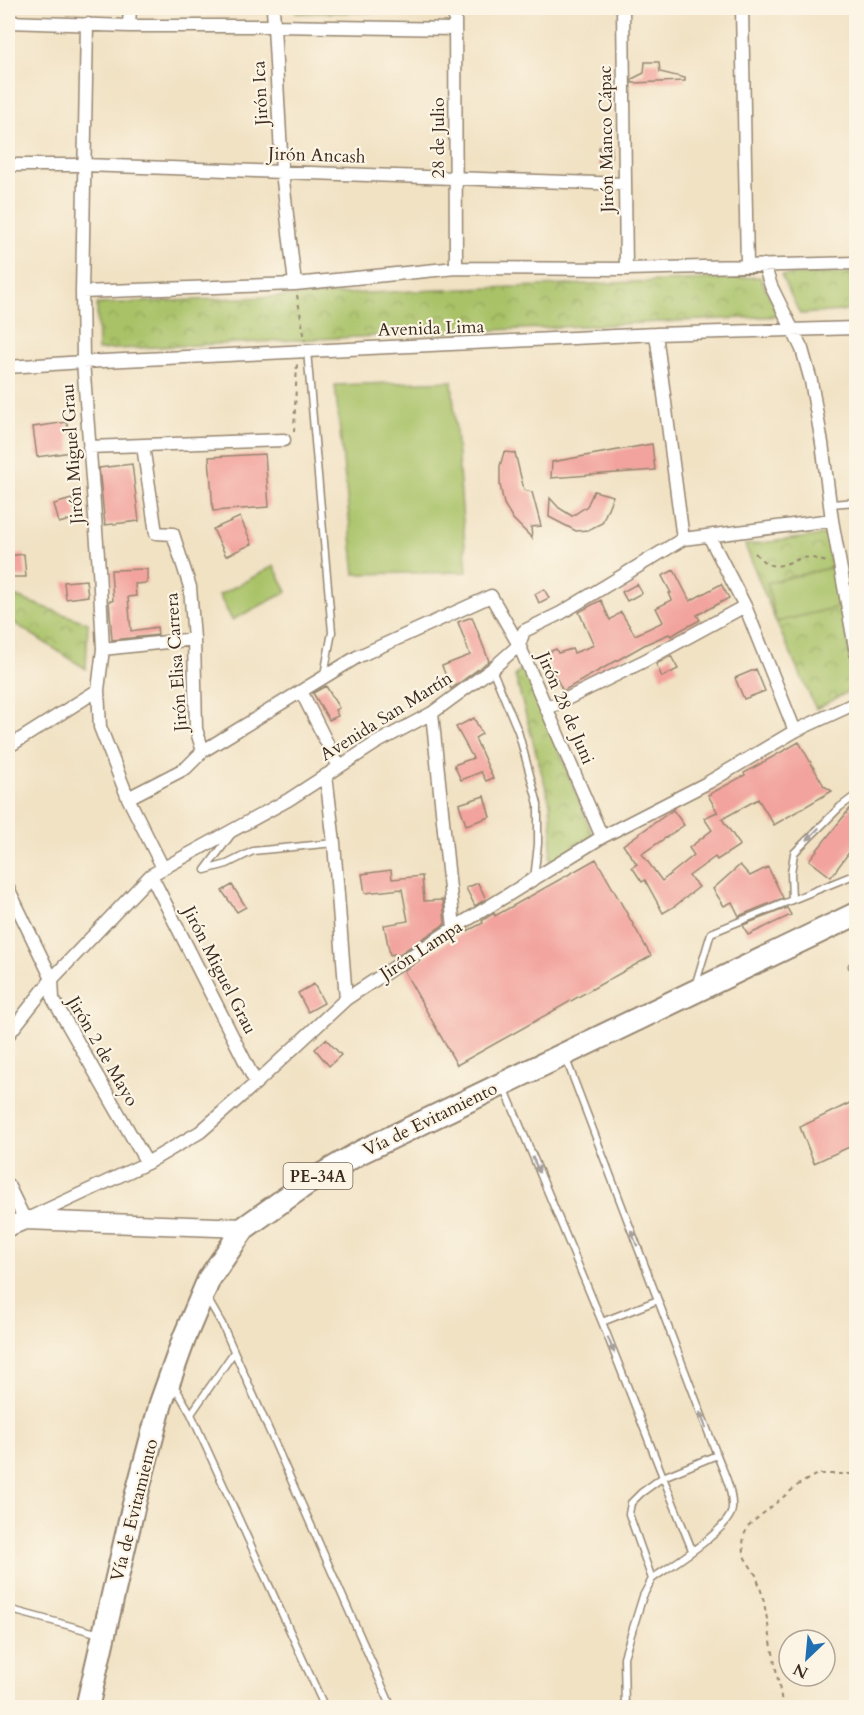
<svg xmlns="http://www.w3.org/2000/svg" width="864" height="1715" viewBox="0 0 864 1715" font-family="Cardo,serif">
<defs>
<pattern id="park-crowns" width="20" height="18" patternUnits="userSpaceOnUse" patternTransform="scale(1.5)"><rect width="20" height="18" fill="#a9c267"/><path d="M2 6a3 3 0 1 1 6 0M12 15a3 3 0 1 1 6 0" fill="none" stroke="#8b9e54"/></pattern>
</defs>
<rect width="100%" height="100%" fill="#fcf5e5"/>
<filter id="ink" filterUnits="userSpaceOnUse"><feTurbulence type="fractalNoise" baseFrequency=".0167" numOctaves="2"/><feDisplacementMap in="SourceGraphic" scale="12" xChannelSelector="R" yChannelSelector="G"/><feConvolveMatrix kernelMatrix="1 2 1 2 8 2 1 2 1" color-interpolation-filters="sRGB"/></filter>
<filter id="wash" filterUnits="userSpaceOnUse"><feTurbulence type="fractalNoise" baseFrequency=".008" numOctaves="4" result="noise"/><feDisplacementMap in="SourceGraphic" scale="24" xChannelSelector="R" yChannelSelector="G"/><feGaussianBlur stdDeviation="1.35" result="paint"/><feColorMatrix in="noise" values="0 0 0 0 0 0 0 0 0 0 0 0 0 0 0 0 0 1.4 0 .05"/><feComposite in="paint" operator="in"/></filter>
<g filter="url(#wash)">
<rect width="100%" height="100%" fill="#f1e2c4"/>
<path fill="url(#park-crowns)" stroke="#727642" stroke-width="1.5" d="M296,8H448V11L296,13Z
M856,273V310L800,314L781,275Z
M760,277L780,316L98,350L97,304Z
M830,534L833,567L843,606L855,688L816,709L776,622L745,545Z
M8,594L88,623L86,669L8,619Z
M525,664L593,836L552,864L550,858L552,832L550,803L515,676Z"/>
<path fill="#a9c267" stroke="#727642" stroke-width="1.5" d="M452,381L467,572L355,574L335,385Z
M274,566L287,592L232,620L219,595Z
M833,567L843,606L776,622L767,583Z"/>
<g id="blocks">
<path fill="#f2a39d" d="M645,62H659L660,72L685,78V81L632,83V79L644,73Z
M599,147H612L611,166H599Z
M67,422L71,452L37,457L33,427Z
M652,444L655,470L551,478L552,462Z
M504,452L515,453L524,490L532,492L541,526L531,527L532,538L513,519L504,504L500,485V466Z
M265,454L269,507L213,511L209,457Z
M132,464L139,521L105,525L99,468Z
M594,491L613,496L602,523L588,530L576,531L549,517L550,498L559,508L572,516L587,506Z
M72,499L77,518L59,523L54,504Z
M240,517L252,544L226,556L213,529Z
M24,554L26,577H8V556Z
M147,569V583L135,584L136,596L128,597L131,631L157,627L158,635L112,640L109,601H113L111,570Z
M674,570L690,601L721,584L729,598L697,615L700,620L681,630L671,636L669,634L646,644L563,691L544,654L556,649L558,653L572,649L574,653L594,645L579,612L601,600L610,620L621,612L635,635L663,622L656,608L672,600L669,593H671L662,576Z
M86,580L88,596L66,599L64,582Z
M637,584L642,593L627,601L622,592Z
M544,589L549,598L539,603L535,594Z
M472,617L489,661L451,689L442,666L470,655L458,622Z
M671,656L678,669L662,677L656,664Z
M756,669L765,691L744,699L735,678Z
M326,686L339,708L335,710L338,716L329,720L313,693Z
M474,718L482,734L475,738L493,778L486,781L481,772L461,780L454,765L473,758L456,727Z
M799,742L824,786L832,791L774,825L758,799L722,819L740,845L717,860L715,857L689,876L699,887L675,906L663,913L645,880L642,882L632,867L637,864L623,845L673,810L684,825L642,854L662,881L694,855L689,848L712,830L704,818L717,812L718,813L708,795L745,775L744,773Z
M484,796L490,817L466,825L459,804Z
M856,801V843L831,877L809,860Z
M596,859L651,956L457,1065L404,971L450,940L483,923L482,921L494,913L495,916Z
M740,865L750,876L768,867L783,898L739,916L732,902L724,906L713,889Z
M391,870L392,879L422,876L424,901L443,900L445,924L395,957L394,954L390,955L384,925L408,921L402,889L365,893L362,874Z
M478,883L486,899L475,906L466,888Z
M232,885L246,907L237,912L222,891Z
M787,908L791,915L748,935L743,925Z
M314,984L324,1003L308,1012L298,993Z
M326,1039L341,1055L329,1066L315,1049Z
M856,1100V1144L814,1163L800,1127Z"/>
</g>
</g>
<g filter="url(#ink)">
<use href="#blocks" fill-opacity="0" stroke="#968671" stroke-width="1.5"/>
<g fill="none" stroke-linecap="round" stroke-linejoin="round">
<g stroke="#968671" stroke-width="9">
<path id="lane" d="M307,351L332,632L324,675
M831,504L856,502
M492,669L518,731L538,804V844L534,879
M231,835L205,870L227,864L253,851L334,843
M792,900L791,873L794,853L840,807L856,795
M852,966L856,964
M695,986L711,933L856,874
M504,1087L602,1322L663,1477L717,1455L566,1059
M207,1298L222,1324L392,1708
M602,1322L658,1300
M174,1385L191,1414L325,1708
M191,1414L234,1352
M652,1579C670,1566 730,1530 732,1509C733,1490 724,1473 717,1455
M8,1609L100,1634
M625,1708L624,1657L643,1596L652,1579L629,1514L631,1503L641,1493L663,1477L692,1550"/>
</g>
<g stroke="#968671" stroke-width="15">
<path id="street" d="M273,8L282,172L295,284
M455,8L456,268
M623,8L626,269
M742,8L747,265
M8,22L129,26H274L455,29
M87,24L82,292L83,362L99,569L103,649L98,690L100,727L128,798L163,868
M129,26L130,8
M8,165H84L625,184
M764,265L771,286L802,349L811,381L822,443L832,520L856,653
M82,292L295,284L456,268L626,269L856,263
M656,334L683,539
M8,367L83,362L656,334L856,328
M143,446L156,533L173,534L190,587L194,639L196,729L203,751
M89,447L284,440
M709,536L745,606L795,731
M103,649L194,639
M301,691L339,767
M546,709L644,661L745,606
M432,713L454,928
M8,747L98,690
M326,775L334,843L346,999
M128,798L186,768L203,751L357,657L491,596L519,645L602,837
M151,875L256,1083
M8,888L52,979L53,999L147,1163
M8,1035L52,979L151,875L288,800L376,743L432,713L492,669L519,645L524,631L561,613L683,539L832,520
M8,1185L25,1220L147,1163L200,1132L256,1083L346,999L454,928L602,837L709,782L795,731L856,703"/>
</g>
<g stroke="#968671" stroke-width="21">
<path id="secondary" d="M8,1227L25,1220L244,1228"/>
</g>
<g stroke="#968671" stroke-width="26">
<path id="highway" d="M87,1708L133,1508L161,1403L185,1336L209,1279L244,1228L306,1184L361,1152L856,914"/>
</g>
<path stroke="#968671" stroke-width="2" stroke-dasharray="4.5 4.5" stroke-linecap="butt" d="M297,295L305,340
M294,432L297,363
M755,553C774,575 782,563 803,558C810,556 820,560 826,562
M783,1708L763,1597L756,1575L745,1558L743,1545L744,1535L749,1525L798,1485L817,1474H856"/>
<use href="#lane" stroke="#fff" stroke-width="6"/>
<use href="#street" stroke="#fff" stroke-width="12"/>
<use href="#secondary" stroke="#fff" stroke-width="18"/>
<use href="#highway" stroke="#fff" stroke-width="22"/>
</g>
<defs><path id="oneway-solid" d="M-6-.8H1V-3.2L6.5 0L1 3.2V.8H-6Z" transform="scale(1.5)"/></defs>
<g fill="#a79f9a">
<use href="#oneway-solid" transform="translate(813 834) rotate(134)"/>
<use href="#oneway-solid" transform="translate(536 1165) rotate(67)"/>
<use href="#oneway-solid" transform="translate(634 1238) rotate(-111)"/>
<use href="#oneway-solid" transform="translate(611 1345) rotate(68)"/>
<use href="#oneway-solid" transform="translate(703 1420) rotate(-111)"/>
</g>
</g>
<g text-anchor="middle" stroke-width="4.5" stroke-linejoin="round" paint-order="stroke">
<rect fill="#fcf5e5" stroke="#75675a" stroke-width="1.5" x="283.5" y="1163" width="69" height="26" rx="4.5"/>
<g font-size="16" font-weight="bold" fill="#3b2a1e">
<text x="318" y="1182">PE-34A</text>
</g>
<g font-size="18" fill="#3b2a1e" stroke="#fcf5e5">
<text transform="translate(260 93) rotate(-93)" y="6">Jirón Ica</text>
<text transform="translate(438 138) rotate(-90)" y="6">28 de Julio</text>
<text transform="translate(606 139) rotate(-91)" y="6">Jirón Manco Cápac</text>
<text transform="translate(317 155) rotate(2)" y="6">Jirón Ancash</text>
<text transform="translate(431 328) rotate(-2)" y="6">Avenida Lima</text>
<text transform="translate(72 454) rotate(-94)" y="6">Jirón Miguel Grau</text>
<text transform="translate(176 662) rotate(-94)" y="6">Jirón Elisa Carrera</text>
<text transform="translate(566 708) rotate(67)" y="6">Jirón 28 de Juni</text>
<text transform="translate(386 716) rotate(-32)" y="6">Avenida San Martín</text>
<text transform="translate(421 950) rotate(-33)" y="6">Jirón Lampa</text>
<text transform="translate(220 970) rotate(63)" y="6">Jirón Miguel Grau</text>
<text transform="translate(103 1051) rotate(60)" y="6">Jirón 2 de Mayo</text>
<text transform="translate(430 1119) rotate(-26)" y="6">Vía de Evitamiento</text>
<text transform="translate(134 1510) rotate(-76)" y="6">Vía de Evitamiento</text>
</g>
</g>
<rect width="864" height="1715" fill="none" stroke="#fcf5e5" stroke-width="30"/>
<g transform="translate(807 1658) rotate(206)"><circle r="28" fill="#fcf5e5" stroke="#afa495" stroke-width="1.5"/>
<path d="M0-4.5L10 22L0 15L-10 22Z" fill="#1f6fb2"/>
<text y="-9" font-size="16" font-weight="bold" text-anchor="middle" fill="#3b2a1e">N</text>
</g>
</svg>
